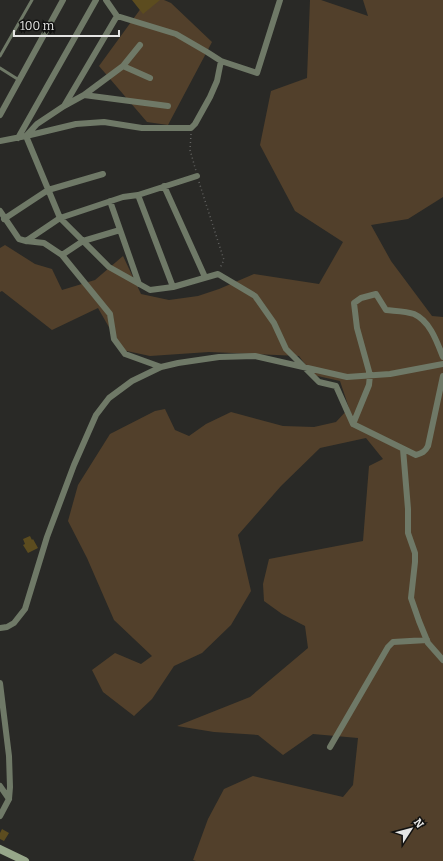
<svg xmlns="http://www.w3.org/2000/svg" width="443" height="861" viewBox="0 0 443 861" font-family="Bitter,serif">
<rect width="100%" height="100%" fill="#292926"/>
<path fill="#52402b" d="M147,0H164L171,3L212,42L168,125L147,122L99,66Z
M310,0H321L368,16L363,0H443V197L408,219L371,225L391,261L432,316L443,317V861H196L193,860L208,819L224,789L253,776L343,797L353,785L358,738L313,734L283,755L258,735L214,732L177,726L250,697L308,648L305,626L282,614L264,601L263,584L269,559L363,541L369,466L383,459L366,438L320,448L281,486L238,535L251,591L231,625L202,653L174,666L152,699L134,716L103,692L92,670L115,653L141,664L152,656L114,620L87,558L68,521L78,485L110,434L155,411L165,409L175,430L189,436L206,424L231,412L283,426L314,427L336,422L349,408L340,381L313,375L299,356L209,352L150,356L122,350L98,308L52,330L2,291L0,292V248L5,245L35,264L52,269L62,290L95,280L123,256L141,294L169,300L198,296L219,289L254,274L319,284L343,242L295,211L260,145L271,91L307,78Z"/>
<path fill="#5c4c1f" d="M132,0H160L143,14Z
M30,536L32,540L33,539L38,548L28,553L23,545L25,544L23,539Z
M2,829L9,833L4,841L0,839V833Z"/>
<g fill="none" stroke-linecap="round" stroke-linejoin="round">
<path stroke="#626260" stroke-width="1.5" stroke-dasharray="1 3" stroke-linecap="butt" d="M191,134L190,150L196,171
M199,182L224,260L220,268"/>
<path stroke="#6f7967" stroke-width="3" d="M0,56L32,0
M0,68L19,80"/>
<path stroke="#6f7967" stroke-width="6" d="M106,0L117,16L176,34L207,52L221,61L257,73L280,0
M117,16L64,106L37,124L26,136L60,218L109,267L150,290L173,287L218,274L255,296L274,323L286,349L319,382L336,386L353,424
M123,66L150,78
M84,95L168,106
M64,106L84,95L123,66L140,45
M0,115L63,0
M18,138L96,0
M0,141L26,136L76,124L104,122L142,128H191L195,124L210,97L217,81L221,61
M164,186L205,277
M138,195L173,287
M110,201L139,284
M0,211L19,239L26,241L44,243L62,255L110,314L114,339L125,354L161,367
M4,219L48,190L103,174
M26,241L60,218L123,197L138,195L197,176
M62,255L83,241L120,230
M443,357C437,342 430,321 414,314C406,311 395,311 386,310L376,294L361,298L354,303L357,328L370,375L369,385L353,424L416,455C422,453 425,452 428,446L443,376
M403,449L408,509V533L415,553V562L411,598L419,621L428,643L443,660
M0,628L7,627L14,623L25,609L47,537L74,465L96,415L109,398L132,381L161,367L178,363L219,357L255,356L347,377L390,374L443,364
M0,683L9,756L10,787L9,799L0,816
M330,747L388,647L393,642L427,640
M0,786L9,799"/>
<path stroke="#97a78a" stroke-width="8" d="M0,849L25,861"/>
</g>
<g transform="translate(411 829) rotate(54)" stroke="#111110" stroke-width="3" paint-order="stroke">
<path d="M0-3L7 15L0 10L-7 15Z" fill="#e5e5e4"/>
<text y="-6" font-size="11" font-weight="bold" text-anchor="middle" fill="#e5e5e4">N</text>
</g>
<path d="M14 30v6h105v-6" fill="none" stroke="#e5e5e4" stroke-width="2"/>
<text x="20" y="30" font-size="12" fill="#e5e5e4" stroke="#111110" stroke-width="3" paint-order="stroke">100 m</text>
</svg>
